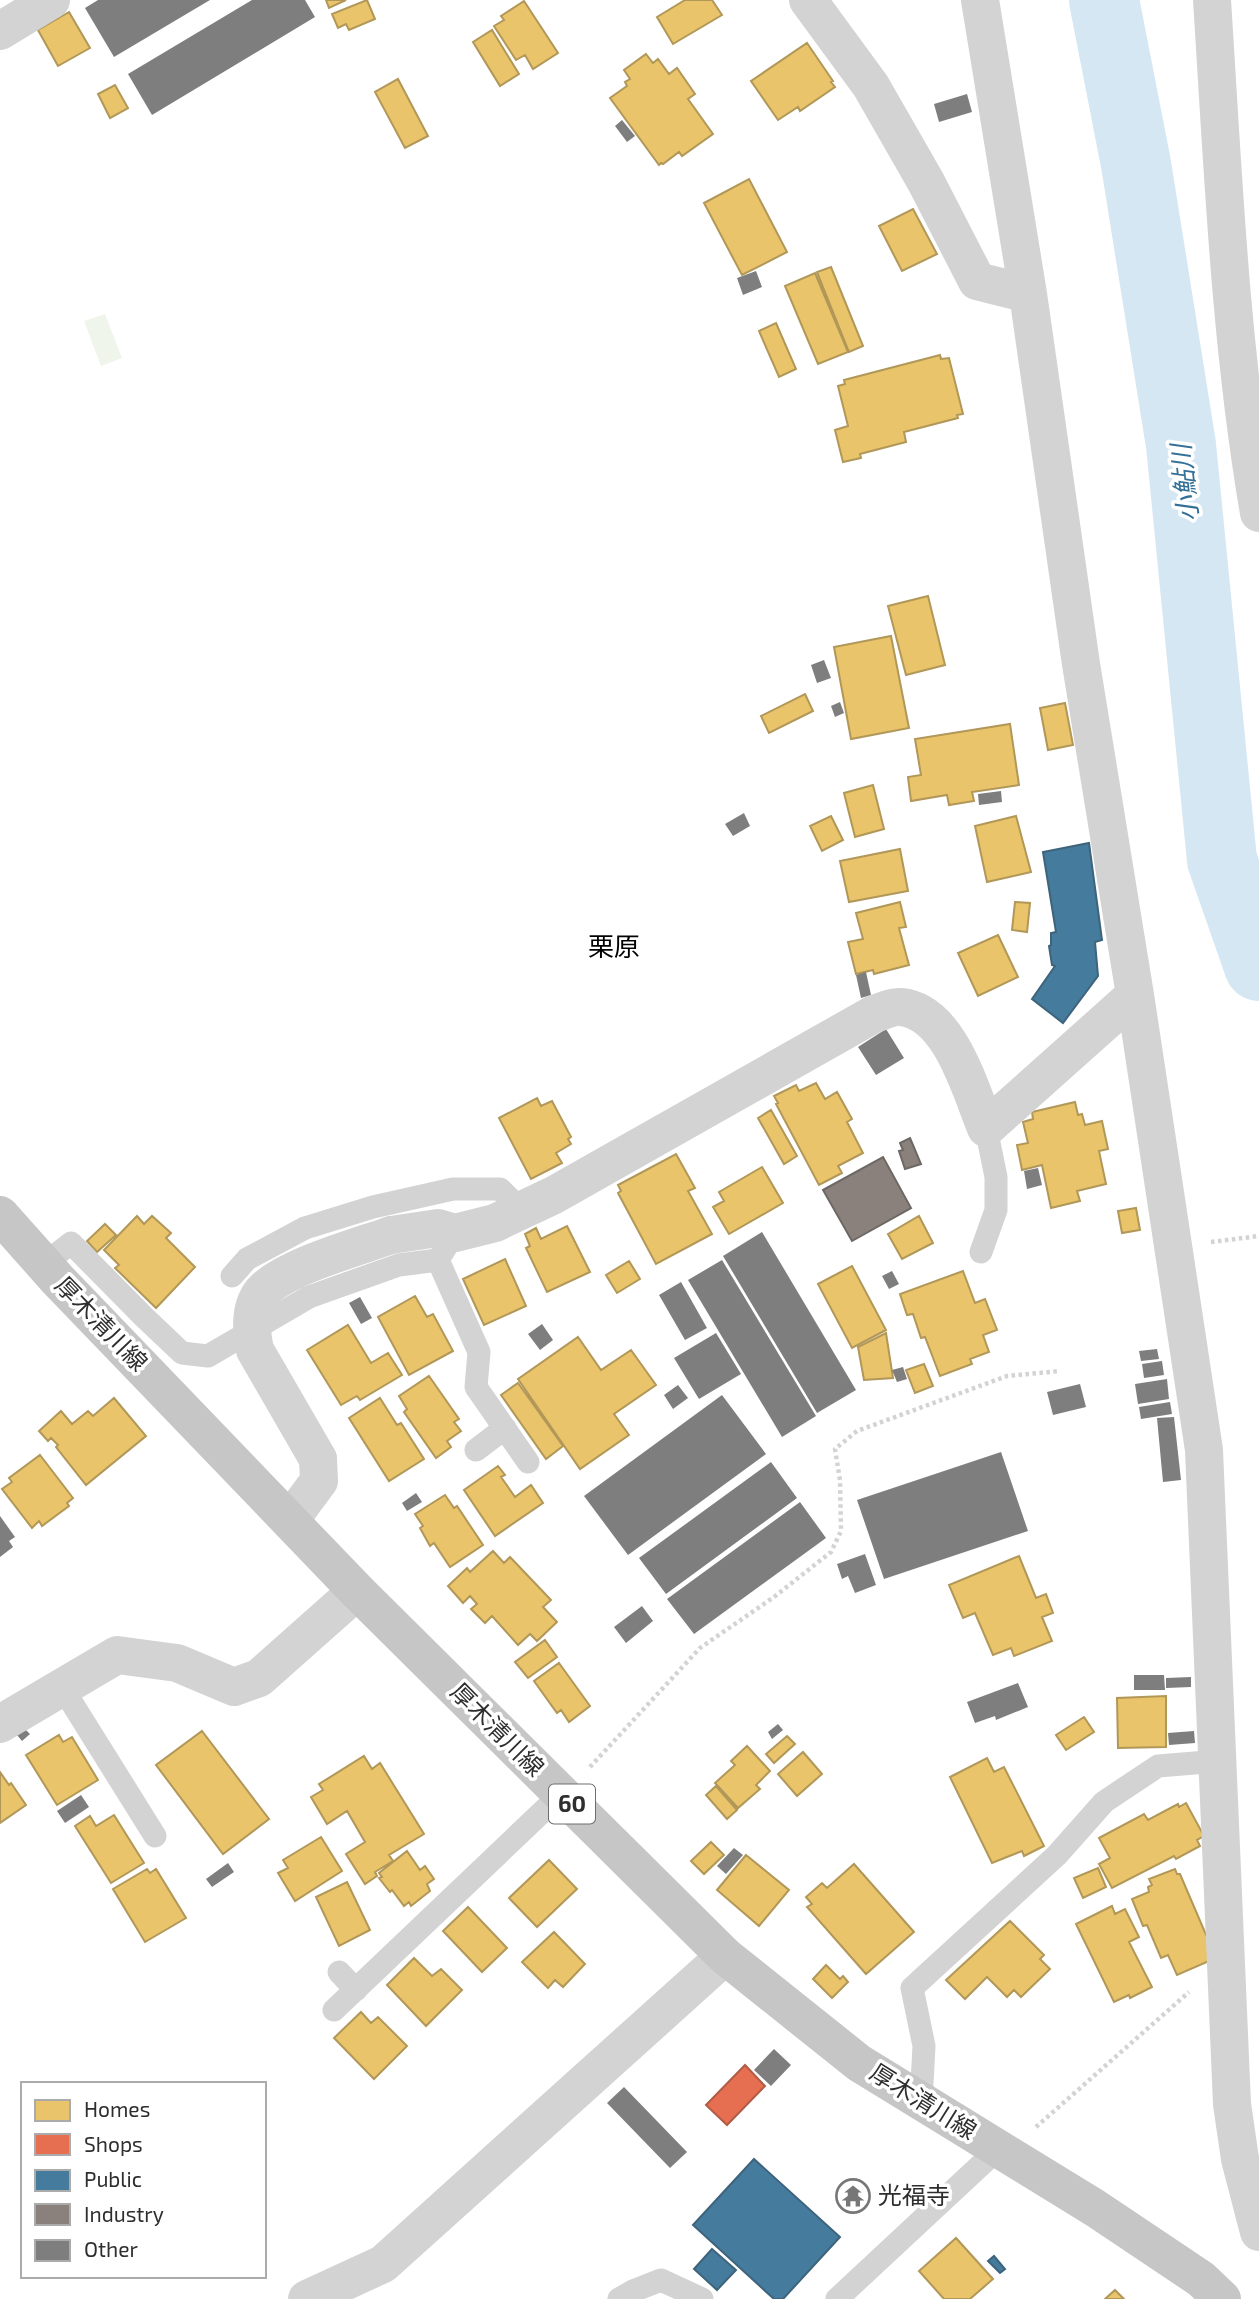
<svg xmlns="http://www.w3.org/2000/svg" width="1259" height="2299" viewBox="0 0 1259 2299" font-family="'Exo 2','Noto Sans JP',sans-serif">
<rect width="100%" height="100%" fill="#fff"/>
<path fill="#f0f5eb" d="M105,314L122,358L101,366L84,321Z"/>
<path fill="#e9c46a" stroke="#b19758" stroke-width="2" d="M326,0H346L329,8Z
M367,0L375,19L349,30L346,24L338,28L332,14Z
M685,0H712L722,15L673,44L657,17Z
M524,1L558,53L533,69L525,55L516,60L494,26L504,20L501,16Z
M69,12L90,48L58,66L38,30Z
M492,30L519,74L500,86L473,42Z
M807,43L833,81L831,82L835,87L800,111L798,107L778,120L751,81Z
M646,54L653,63L658,59L669,74L677,68L695,94L688,99L713,134L682,156L679,152L663,164L661,163L659,165L610,98L627,86L625,82L630,79L624,70Z
M398,79L428,136L405,148L375,92Z
M115,85L128,108L110,118L98,94Z
M749,179L787,252L742,275L704,203Z
M913,209L937,254L902,271L879,226Z
M831,267L863,346L849,352L817,272Z
M815,273L848,352L818,364L785,286Z
M776,323L796,369L779,377L759,331Z
M940,355L941,359L949,358L963,414L957,415L958,418L904,432L906,442L860,454L861,458L843,462L835,430L848,426L838,386L845,384L844,380Z
M928,596L945,665L906,675L888,606Z
M891,636L909,728L851,739L834,647Z
M805,694L813,711L769,733L761,716Z
M1065,703L1073,745L1048,750L1040,708Z
M1010,724L1019,785L972,792L974,801L949,805L947,795L911,801L908,777L921,775L915,739Z
M873,785L884,829L855,837L844,793Z
M831,816L843,840L822,851L810,826Z
M1016,816L1031,872L987,882L975,826Z
M900,849L908,891L849,902L840,861Z
M900,902L906,927L899,928L909,965L874,974L873,970L856,974L848,942L863,939L856,913Z
M1015,902L1030,903L1027,932L1012,930Z
M998,935L1018,977L978,996L958,953Z
M816,1083L825,1099L837,1092L852,1119L847,1122L863,1153L838,1166L842,1173L819,1185L776,1104L778,1103L774,1096L796,1085L799,1091Z
M537,1098L541,1106L552,1101L571,1137L568,1139L571,1144L556,1153L562,1163L531,1179L499,1118Z
M1075,1102L1078,1115L1082,1114L1085,1125L1102,1121L1108,1149L1099,1151L1106,1184L1077,1191L1080,1201L1051,1208L1042,1165L1022,1170L1017,1145L1028,1143L1023,1122L1033,1119L1032,1112Z
M771,1110L797,1156L784,1164L758,1118Z
M676,1154L695,1188L688,1191L712,1234L656,1264L618,1193L621,1191L618,1185Z
M762,1167L783,1203L729,1234L713,1207L724,1201L719,1192Z
M1136,1208L1140,1230L1122,1233L1118,1211Z
M137,1216L144,1224L152,1216L171,1233L166,1238L195,1267L156,1308L115,1268L119,1265L104,1250Z
M919,1216L933,1243L902,1259L888,1234Z
M105,1224L116,1235L97,1252L87,1241Z
M567,1226L590,1272L547,1292L526,1248L530,1246L525,1234L536,1228L541,1239Z
M505,1259L526,1306L484,1325L463,1279Z
M629,1261L640,1279L617,1293L606,1275Z
M852,1266L886,1330L852,1348L818,1284Z
M963,1271L975,1303L985,1299L997,1330L983,1335L989,1352L970,1359L972,1364L940,1376L925,1337L921,1338L913,1314L907,1315L900,1294Z
M415,1296L427,1317L433,1314L453,1351L409,1375L378,1317Z
M348,1325L371,1363L388,1353L402,1375L360,1400L357,1396L341,1405L307,1350Z
M886,1333L893,1378L864,1380L858,1347Z
M578,1337L601,1370L631,1350L656,1385L614,1414L629,1435L580,1469L518,1379Z
M924,1364L933,1386L915,1393L906,1370Z
M429,1376L459,1419L454,1422L461,1431L447,1441L451,1447L436,1458L404,1412L407,1409L399,1396Z
M518,1383L563,1446L546,1459L501,1395Z
M114,1398L146,1436L86,1485L56,1447L58,1445L51,1438L48,1441L39,1431L61,1411L72,1424L88,1411L93,1416Z
M380,1398L397,1425L401,1423L424,1459L389,1481L349,1418Z
M40,1455L73,1498L67,1503L69,1506L42,1526L39,1521L32,1528L2,1489L12,1482L9,1478Z
M498,1466L505,1475L501,1477L515,1497L531,1485L543,1503L495,1536L464,1490Z
M445,1495L454,1508L457,1506L483,1545L450,1567L434,1543L430,1546L420,1528L423,1526L415,1514Z
M493,1551L504,1563L510,1557L551,1600L543,1607L557,1622L537,1641L530,1634L518,1645L492,1616L485,1623L471,1609L477,1604L470,1596L463,1603L448,1586L467,1568L470,1572Z
M1019,1556L1036,1598L1046,1594L1053,1613L1042,1617L1052,1641L1014,1656L1011,1648L993,1655L975,1613L963,1618L949,1585Z
M545,1640L557,1657L528,1678L515,1662Z
M559,1663L590,1706L569,1722L561,1710L557,1713L534,1681Z
M1166,1696V1747L1118,1748L1117,1698Z
M1084,1717L1094,1732L1066,1750L1056,1735Z
M202,1731L269,1819L223,1854L156,1765Z
M59,1735L63,1742L72,1737L98,1780L57,1805L26,1755Z
M787,1736L795,1744L774,1763L766,1754Z
M747,1746L770,1771L756,1785L760,1789L738,1808L715,1783L735,1765L731,1761Z
M803,1752L822,1774L797,1796L778,1774Z
M364,1756L372,1769L380,1763L424,1834L389,1855L393,1861L375,1872L377,1876L365,1884L346,1854L365,1842L347,1811L327,1824L311,1797L323,1790L319,1784Z
M987,1758L994,1772L1004,1767L1044,1846L1024,1856L1022,1851L992,1863L950,1777Z
M0,1772L9,1785L11,1783L26,1805L0,1823Z
M716,1786L737,1810L727,1819L706,1795Z
M1186,1803L1204,1836L1197,1840L1200,1846L1176,1859L1174,1856L1112,1888L1099,1864L1110,1858L1099,1838L1144,1814L1148,1820L1178,1804L1179,1807Z
M114,1815L144,1863L111,1883L75,1826L90,1816L96,1826Z
M321,1837L342,1871L295,1901L278,1873L288,1868L283,1860Z
M711,1842L724,1855L704,1874L691,1861Z
M407,1851L420,1870L425,1866L434,1879L427,1884L430,1891L411,1906L409,1902L404,1906L392,1890L390,1892L379,1878L382,1877L379,1873Z
M746,1855L789,1890L759,1926L717,1890Z
M549,1860L577,1889L537,1927L509,1898Z
M854,1864L914,1932L866,1974L807,1907L812,1904L806,1897L822,1883L827,1888Z
M1098,1868L1106,1887L1083,1898L1074,1878Z
M147,1869L150,1873L156,1869L186,1918L145,1942L113,1889Z
M1175,1869L1177,1874H1180L1216,1958L1177,1975L1168,1955L1161,1958L1147,1925L1143,1926L1132,1899L1149,1892L1148,1887L1152,1885L1149,1879Z
M347,1882L370,1930L339,1946L316,1897Z
M1112,1906L1115,1914L1125,1909L1139,1937L1129,1942L1152,1987L1130,1998L1129,1995L1114,2002L1076,1924Z
M468,1907L507,1948L482,1972L443,1931Z
M1010,1921L1044,1955L1040,1959L1050,1969L1021,1997L1014,1990L1007,1997L987,1977L965,1999L946,1980Z
M554,1932L585,1964L563,1987L555,1980L548,1988L522,1962Z
M414,1958L432,1976L441,1969L462,1990L426,2026L387,1985Z
M826,1965L840,1979L843,1976L848,1982L832,1998L813,1979Z
M361,2012L371,2023L378,2017L407,2046L374,2079L334,2038Z
M956,2238L993,2279L970,2299H944L919,2271Z
M1115,2290L1124,2299H1105Z"/>
<path fill="#e76f51" stroke="#b05c46" stroke-width="2" d="M745,2065L765,2086L727,2125L706,2105Z"/>
<path fill="#457b9d" stroke="#3e647c" stroke-width="2" d="M1089,843L1102,940L1095,942L1098,976L1063,1023L1032,999L1055,966L1052,965L1049,946L1051,945V933L1056,932L1043,852Z
M754,2159L840,2237L783,2299H774L693,2225Z
M712,2249L736,2270L717,2290L694,2269Z
M994,2256L1005,2269L1000,2273L988,2261Z"/>
<path fill="#8a817c" stroke="#6e6865" stroke-width="2" d="M910,1138L921,1164L905,1169L899,1151L903,1150L900,1143Z
M883,1157L911,1208L852,1241L823,1190Z"/>
<g fill="none" stroke-linecap="round" stroke-linejoin="round">
<path stroke="#d6e7f4" stroke-width="70" d="M1104,0L1136,164L1181,445L1222,860L1259,966"/>
</g>
<path fill="#7e7e7e" d="M98,0H210L114,57L85,8Z
M252,0H305L315,17L152,115L128,74Z
M967,94L972,112L939,122L934,104Z
M622,120L635,136L627,142L615,126Z
M756,271L762,287L743,295L737,278Z
M824,660L831,678L817,683L811,665Z
M840,702L844,713L835,717L831,706Z
M1001,791L1002,802L979,805L978,794Z
M744,813L750,826L733,836L725,824Z
M866,972L871,995L861,998L856,975Z
M886,1029L904,1058L876,1075L858,1047Z
M1038,1168L1042,1185L1027,1189L1024,1171Z
M762,1232L856,1390L817,1413L723,1256Z
M722,1260L816,1416L782,1437L688,1280Z
M892,1271L899,1284L889,1289L882,1276Z
M681,1282L707,1328L685,1340L659,1295Z
M360,1297L372,1318L361,1324L349,1303Z
M542,1324L553,1340L540,1350L528,1334Z
M716,1333L741,1374L699,1399L674,1358Z
M1157,1349L1159,1359L1141,1361L1139,1351Z
M1162,1361L1164,1375L1144,1378L1142,1364Z
M903,1367L907,1379L897,1382L892,1370Z
M1167,1379L1169,1399L1138,1404L1135,1384Z
M1080,1384L1086,1407L1053,1415L1047,1392Z
M678,1385L688,1398L673,1409L664,1395Z
M722,1395L766,1454L628,1555L584,1496Z
M1170,1402L1172,1414L1141,1419L1139,1407Z
M1174,1417L1181,1480L1163,1482L1157,1418Z
M1001,1452L1028,1531L884,1579L857,1500Z
M771,1462L797,1498L666,1594L639,1558Z
M416,1493L422,1502L407,1511L402,1503Z
M800,1502L826,1538L694,1634L667,1599Z
M0,1516L15,1537L9,1541L13,1547L0,1557Z
M865,1554L876,1585L855,1593L848,1576L842,1579L837,1564Z
M642,1606L653,1621L626,1643L614,1627Z
M1134,1675H1164L1165,1690H1134Z
M1191,1677V1687L1166,1688V1678Z
M1018,1683L1028,1707L996,1720L995,1716L975,1723L967,1702Z
M778,1724L783,1730L772,1739L768,1732Z
M25,1729L30,1734L22,1741L17,1735Z
M1194,1731L1195,1743L1169,1745L1168,1733Z
M81,1795L89,1807L65,1823L57,1811Z
M734,1848L743,1855L726,1874L717,1866Z
M228,1863L234,1872L212,1887L206,1879Z
M774,2049L791,2065L771,2086L754,2070Z
M624,2087L687,2152L670,2168L607,2103Z"/>
<g fill="none" stroke-linecap="round" stroke-linejoin="round">
<path stroke="#d3d3d3" stroke-width="4.5" stroke-dasharray="3.5 3.5" stroke-linecap="butt" d="M1211,1242L1259,1236
M590,1767L700,1648L774,1597L831,1552L841,1531L840,1480L835,1449L857,1431L1007,1376L1060,1371
M1036,2127L1189,1992"/>
<path stroke="#d3d3d3" stroke-width="23" d="M446,1247L438,1260L479,1352L476,1387L528,1462
M981,1252L996,1210V1177L986,1128
M44,1264L71,1243L144,1317L182,1353L208,1356L309,1297L399,1265L438,1260
M232,1276L247,1259L305,1228L373,1207L453,1189H500L522,1211
M476,1450L505,1428
M62,1687L155,1836
M339,1972L356,1990
M334,2010L561,1794
M921,2102L924,2046L912,1988L1057,1855L1104,1802L1158,1766L1219,1761
M619,2299L633,2291L661,2280L702,2299
M837,2299L998,2149"/>
<path stroke="#d3d3d3" stroke-width="38" d="M808,0L871,86L926,182L977,281L1028,294
M980,0L1028,294L1081,664L1135,995L1204,1450L1232,2104L1240,2159L1259,2232
M1212,0C1223,171 1230,344 1259,513
M0,31L51,0
M391,1235L438,1228L455,1233L495,1223L554,1195L874,1014C881,1012 893,1006 901,1007C950,1012 970,1089 986,1128L1135,995
M290,1520L319,1481L318,1459
M0,1724L117,1655L177,1663L234,1687L259,1678L357,1591
M307,2299L383,2264L725,1956"/>
<path stroke="#c6c6c6" stroke-width="38" d="M0,1215L57,1279L357,1591L725,1956L859,2063L1095,2208L1201,2279L1222,2299"/>
<path stroke="#d3d3d3" stroke-width="38" d="M318,1459L255,1350C251,1331 249,1308 262,1292C284,1267 358,1247 391,1235"/>
</g>
<defs>
<g id="temple-ring" transform="scale(1.75)"><circle r="9.5" fill="#fff" stroke="#777" stroke-width="1.5"/><path d="M0-6L5-2H3V0L6.5 2.5H4V6H1.5V3h-3V6H-4V2.5H-6.5L-3 0V-2H-5Z" fill="#777"/></g>
</defs>
<g fill-rule="evenodd">
<use href="#temple-ring" x="853" y="2196"/>
</g>
<g text-anchor="middle" stroke-width="7" stroke-linejoin="round" paint-order="stroke">
<rect fill="#fff" stroke="#6d6d6d" stroke-width="2" x="549" y="1784.5" width="46" height="39" rx="5"/>
<g font-size="23" font-weight="bold" fill="#2e2e2e">
<text x="572" y="1812">60</text>
</g>
<g font-size="24" fill="#2e2e2e" stroke="#fff">
<text transform="translate(101 1324) rotate(46)" y="8">厚木清川線</text>
<text transform="translate(497 1730) rotate(45)" y="8">厚木清川線</text>
<text transform="translate(923 2102) rotate(32)" y="8">厚木清川線</text>
</g>
<g font-size="24" fill="#2e2e2e" stroke="#fff" text-anchor="start">
<text x="878" y="2204">光福寺</text>
</g>
<g font-size="26" font-style="italic" fill="#346f98" stroke="#fff">
<text transform="translate(1185 483) rotate(-96)" y="9">小鮎川</text>
</g>
<g font-size="26" fill="#000" stroke="#fff">
<text x="614" y="956">栗原</text>
</g>
</g>
<rect x="21" y="2082" width="245" height="196" fill="#ffffff" stroke="#ababab" stroke-width="2"/>
<rect x="35" y="2100" width="35" height="21" fill="#e9c46a" stroke="#ababab" stroke-width="2"/>
<text x="84" y="2117" font-size="21" fill="#2e2e2e">Homes</text>
<rect x="35" y="2134" width="35" height="21" fill="#e76f51" stroke="#ababab" stroke-width="2"/>
<text x="84" y="2152" font-size="21" fill="#2e2e2e">Shops</text>
<rect x="35" y="2170" width="35" height="21" fill="#457b9d" stroke="#ababab" stroke-width="2"/>
<text x="84" y="2187" font-size="21" fill="#2e2e2e">Public</text>
<rect x="35" y="2204" width="35" height="21" fill="#8a817c" stroke="#ababab" stroke-width="2"/>
<text x="84" y="2222" font-size="21" fill="#2e2e2e">Industry</text>
<rect x="35" y="2240" width="35" height="21" fill="#7e7e7e" stroke="#ababab" stroke-width="2"/>
<text x="84" y="2257" font-size="21" fill="#2e2e2e">Other</text>
</svg>
